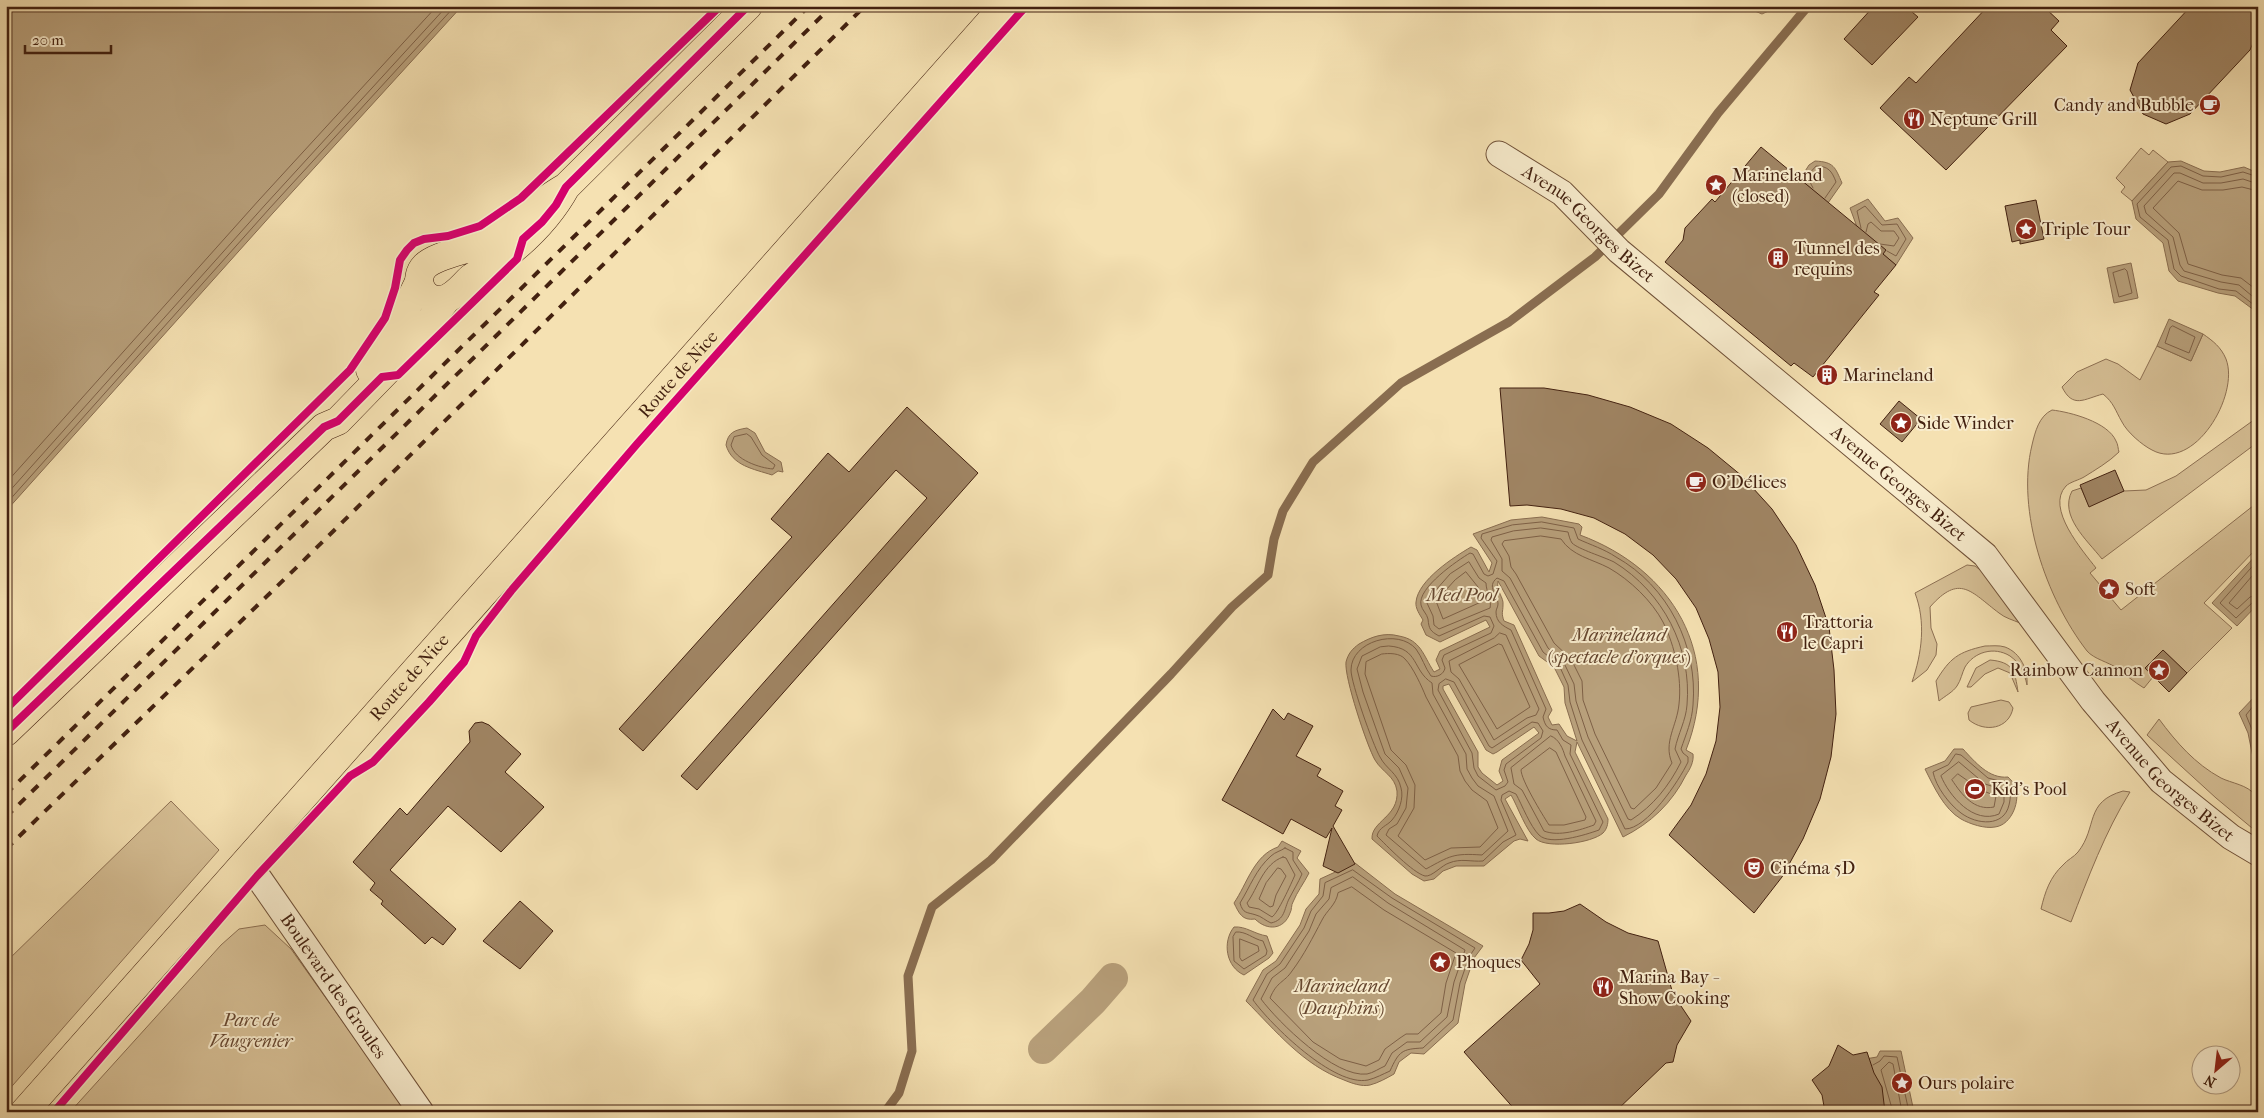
<svg xmlns="http://www.w3.org/2000/svg" width="2264" height="1118" viewBox="0 0 2264 1118" font-family="'IM FELL French Canon',serif">
<rect width="100%" height="100%" fill="#f5e1b2"/>
<filter id="stains"><feTurbulence type="fractalNoise" baseFrequency=".004" numOctaves="4"/><feColorMatrix values="0 0 0 0 .2 0 0 0 0 .09 0 0 0 0 .02 0 0 0 .5 -.17"/></filter>
<radialGradient id="worn" r=".72"><stop offset=".6" stop-color="#630" stop-opacity="0"/><stop offset="1" stop-color="#630" stop-opacity=".3"/></radialGradient>
<path fill="#d7c096" stroke="#8d7053" d="M1743,6H1779L1762,14Z
M2141,148L2149,155L2153,150L2168,162L2132,201L2121,192L2125,187L2116,178Z
M2203,334C2213,341 2221,347 2226,359C2240,395 2194,473 2152,450C2142,445 2127,432 2122,422C2115,410 2114,403 2103,394C2084,399 2073,409 2062,387L2077,372L2106,359L2118,364L2140,380L2157,346L2191,361Z
M2052,410C2070,412 2108,422 2116,441C2118,444 2118,449 2119,452C2109,462 2095,470 2084,477C2079,480 2070,482 2066,486C2045,508 2083,551 2096,568L2090,573L2121,610L2258,502V547L2204,603L2232,628L2187,673L2163,650L2145,668L2153,677L2144,688C2134,682 2126,675 2117,668C2108,662 2094,659 2087,651C2046,598 2016,511 2032,445C2035,432 2039,416 2052,410Z
M2258,417V442L2102,559C2087,540 2059,516 2072,491L2081,488L2089,506L2124,491L2146,490L2176,476Z
M1967,565L1975,566L1983,572L2020,623C2013,620 2005,618 1999,613C1971,592 1960,573 1930,607L1931,628L1937,644L1936,655L1927,670L1912,682C1922,653 1926,622 1915,593Z
M1985,646C1991,646 1999,645 2005,647C2021,653 2028,670 2027,685C2024,672 2021,664 2010,656C1994,646 1974,652 1965,667C1962,673 1961,680 1957,686C1953,692 1945,696 1939,701L1936,681C1950,658 1958,652 1985,646Z
M1990,660C2013,662 2015,671 2018,692L2010,673L1998,668L1985,674L1971,687H1967L1976,668Z
M2001,700L2009,702L2013,708C2009,729 1985,733 1969,720L1968,713L1971,707Z
M2159,719C2176,742 2195,764 2221,778C2231,783 2248,785 2255,795C2261,803 2258,822 2258,833L2216,798L2147,735Z
M2123,791L2130,792C2105,832 2088,878 2071,922L2041,909C2045,892 2050,877 2063,865C2067,860 2074,857 2078,852C2098,827 2084,802 2123,791Z
M171,801L219,850L6,1093V962Z
M265,925L291,949L407,1112H70L221,945L239,929Z"/>
<path fill="#b8a07b" stroke="#896d50" fill-rule="evenodd" d="M6,6H462L273,213L6,511Z
M1815,161C1834,162 1835,167 1842,183L1828,203L1800,179L1809,165Z
M2181,161L2204,171L2220,172L2244,167L2258,173V313L2235,296L2218,293L2178,281L2169,271L2163,243L2136,219L2132,201L2168,162Z
M1868,199L1885,221L1898,218L1913,238L1896,265L1844,221L1857,227L1850,208Z
M2131,263L2138,298L2114,303L2107,268Z
M2169,319L2203,334L2191,361L2157,346Z
M747,428L755,433L765,452L781,462L783,472L778,471L772,475C754,469 732,466 726,445C728,432 735,430 747,428Z
M1542,517L1579,524L1582,527L1580,535C1672,569 1724,654 1686,750L1693,754C1694,762 1690,769 1686,775C1672,803 1651,823 1623,837L1577,742L1575,752L1608,819C1608,824 1607,829 1603,833C1592,843 1548,849 1536,839C1526,831 1518,807 1511,795L1505,799L1528,841L1520,839L1514,841L1484,866H1456L1443,871L1434,879L1424,881L1412,874L1372,839C1371,821 1399,817 1397,791C1395,776 1382,772 1375,760C1367,746 1344,677 1346,662C1348,654 1352,649 1359,644C1371,637 1384,632 1399,636C1421,640 1423,655 1434,672L1440,669L1436,660L1440,651L1490,627L1486,620L1440,642L1426,635L1421,624L1423,620C1420,615 1415,608 1416,602C1418,580 1454,557 1471,547L1477,550L1489,572L1492,563L1473,534L1511,520ZM1498,581L1539,656L1554,667L1564,687L1565,703L1577,741L1567,736L1559,724L1552,725L1548,717L1552,710L1514,625L1504,621C1501,613 1503,612 1503,605C1504,597 1496,592 1498,581ZM1449,684L1486,750L1493,754L1497,752L1534,727L1539,733L1502,760L1499,771L1503,781L1497,785L1482,773L1478,767V752L1443,689V686Z
M2258,553V604L2237,626L2212,603Z
M2258,693V782L2248,733L2239,713Z
M1954,749H1963C1975,762 1989,779 2008,777C2010,779 2014,783 2015,786C2021,800 2012,825 1995,827C1985,829 1970,824 1961,819C1944,809 1934,787 1925,769L1945,761Z
M1282,841L1301,851L1297,858L1309,873C1304,883 1297,892 1293,902C1291,905 1292,910 1290,913C1284,930 1267,931 1255,919C1242,921 1239,913 1234,903C1247,884 1254,855 1278,847Z
M1355,863L1395,894L1483,946L1474,958L1465,984L1458,1023L1424,1054L1411,1053L1399,1062L1394,1074C1387,1078 1378,1083 1370,1085C1362,1087 1351,1083 1344,1080C1303,1065 1276,1031 1246,1001L1263,970L1276,961L1300,925L1306,909L1319,894L1320,879Z
M1234,927C1246,926 1254,934 1267,936L1273,953L1269,958L1244,975C1226,967 1222,942 1234,927Z
M1880,1051H1901L1914,1112H1882L1865,1059L1877,1057Z"/>
<g fill="none" stroke-linecap="round" stroke-linejoin="round">
<path stroke="#7e6046" stroke-width="1" d="M2258,177L2243,172L2221,177L2203,176L2181,166L2171,167L2137,204L2140,217L2168,240L2174,269L2181,276L2219,289L2236,291L2258,308
M2258,184L2243,179L2221,183H2203L2180,173H2174L2144,206L2146,213L2173,237L2180,265L2184,271L2221,282L2239,285L2258,301
M1813,188L1807,176L1816,166C1828,166 1832,171 1836,182L1825,198
M2258,191L2242,187L2223,190H2202L2178,181L2153,208L2179,233L2188,264L2222,275L2241,278L2258,291
M1861,228L1857,211L1865,206L1882,225L1897,224L1906,239L1896,256L1887,251
M1866,232L1868,224L1871,222L1881,231H1894L1899,238L1894,246L1880,244
M2125,269L2127,271L2132,293L2119,297L2113,273Z
M2173,326L2195,337L2189,353L2165,343L2170,328Z
M747,434L751,437L762,455L775,465L773,469C760,468 735,460 731,445L734,437Z
M6,483L259,200L437,6
M6,495L265,205L447,6
M6,504L269,209L455,6
M1542,522L1574,528L1578,539C1591,545 1604,549 1616,557C1668,586 1698,646 1693,705C1692,721 1686,734 1681,749L1683,753L1688,757V762C1679,781 1647,829 1625,829L1582,740L1570,702L1568,685L1559,665L1543,652L1504,581L1497,578C1486,587 1498,594 1498,604C1498,607 1496,609 1496,612C1496,622 1503,626 1511,630L1546,709L1543,717C1545,726 1548,730 1557,730L1563,740L1571,745L1570,754L1603,822L1599,830C1585,835 1550,846 1539,835C1530,826 1522,805 1516,794L1509,791L1502,795L1501,800L1516,835L1503,842L1483,861C1471,862 1461,858 1449,863C1442,865 1432,877 1425,876C1413,873 1386,845 1377,836C1379,827 1387,826 1392,820C1399,812 1404,798 1401,788C1398,773 1386,769 1380,757C1373,745 1351,683 1351,670C1351,641 1398,628 1416,649C1422,657 1425,668 1431,676C1437,678 1444,674 1445,668L1442,660L1444,655L1491,633L1494,626L1490,617L1484,616L1439,636C1430,631 1429,629 1428,619C1427,614 1422,610 1421,605C1417,588 1458,560 1470,553L1473,554L1484,574L1488,576L1493,574L1497,561L1481,538L1482,534L1512,525Z
M1541,528L1568,532C1569,536 1570,540 1572,543C1578,549 1604,557 1614,562C1663,592 1692,648 1687,705C1686,720 1678,734 1675,749L1681,762C1669,786 1653,806 1631,820L1628,819L1588,737L1576,701L1574,684L1564,663L1548,648L1510,578L1502,571V559L1491,540L1492,537L1513,531Z
M1541,536L1561,539C1572,556 1592,559 1609,568C1630,580 1652,601 1663,622C1675,646 1682,678 1679,704C1677,726 1663,742 1672,763L1656,788L1634,809L1631,808L1595,734L1583,700L1582,681L1571,659L1554,643L1516,574L1511,567L1509,556L1502,544L1504,541Z
M2258,560L2220,603L2236,618L2253,602L2258,601
M1469,562L1479,578L1486,583C1486,591 1492,601 1490,608L1439,629L1434,625L1433,616L1427,603L1429,598L1450,574Z
M2258,569L2229,603L2237,609L2250,597L2258,595
M1466,572L1478,587L1481,602L1443,619L1436,601L1455,580Z
M1500,633L1506,635L1539,709L1536,715L1527,718L1494,740L1459,679L1451,672L1449,661L1494,638Z
M1499,644L1502,645L1530,707L1497,729L1459,665Z
M1389,646C1419,648 1412,670 1432,683L1433,694L1466,754L1467,769L1472,778L1478,786L1494,796L1508,831L1482,855C1453,853 1450,856 1426,869L1386,835L1389,829L1397,824L1406,808L1408,788L1399,768L1385,754L1363,692L1357,669L1362,656L1380,647Z
M1382,654C1389,653 1400,653 1405,659C1413,667 1422,687 1426,697L1458,756L1460,771L1465,781L1472,790L1487,801L1498,828L1480,847L1451,848L1425,860L1398,836L1414,808L1415,785L1406,765L1391,750L1365,674L1366,662Z
M1446,679L1454,682L1489,746L1492,748L1532,722L1538,723L1543,731L1541,738L1506,764L1504,770L1508,782L1505,786L1496,790L1478,776L1474,768L1472,753L1438,690L1439,684Z
M2258,700L2246,715L2253,732L2258,758
M1551,736C1559,739 1563,749 1565,756L1596,821L1594,825C1580,830 1559,837 1544,831L1522,790L1514,784L1511,768Z
M1550,748L1556,752L1586,817L1585,820L1564,825H1549C1542,814 1521,780 1521,770Z
M1956,754L1961,755L1988,778L2007,783C2011,790 2011,797 2009,805C2004,827 1977,825 1961,813C1949,804 1936,787 1933,772L1948,765Z
M1959,762L1985,784L2004,790V802L1999,814C1974,825 1949,796 1941,776Z
M1958,774L1981,790L1996,796L1994,807C1974,811 1962,795 1952,780Z
M1285,848L1293,852V860L1302,874C1298,883 1293,891 1289,899C1284,909 1285,920 1271,923C1266,921 1261,916 1256,915C1247,912 1243,914 1240,903C1250,887 1256,869 1271,856C1275,852 1281,851 1285,848Z
M1283,857L1286,858L1295,875C1291,884 1278,913 1272,917L1259,909L1249,907L1247,903C1258,888 1263,864 1283,857Z
M1278,868L1281,869L1286,876L1276,895L1273,906L1270,907L1259,899L1266,883Z
M1353,870L1392,898L1475,948L1469,957L1460,983L1453,1020L1423,1048C1402,1049 1399,1051 1390,1071C1383,1074 1376,1078 1368,1080C1334,1087 1271,1025 1253,1000L1267,974L1280,964L1304,928L1311,911L1323,896L1325,883Z
M1353,877L1388,903L1465,950L1454,982L1447,1017L1420,1042H1407L1392,1053L1385,1066C1380,1068 1373,1073 1367,1074C1335,1078 1278,1022 1261,999L1272,978L1285,968L1309,931L1316,914L1329,899L1331,888Z
M1352,887L1384,910L1456,953L1446,983L1441,1013L1418,1034H1406L1400,1038L1385,1049L1379,1060L1366,1066L1340,1059L1313,1042L1270,998C1277,981 1284,983 1292,971C1304,955 1313,937 1322,920C1327,910 1336,905 1338,893Z
M1236,932C1246,931 1253,939 1263,941L1267,951L1266,955L1244,969L1234,961L1233,937Z
M1240,939L1258,946L1259,951L1242,961L1240,958Z
M1873,1065L1880,1061L1884,1056L1897,1057L1909,1112
M1893,1112L1881,1070L1889,1062L1893,1064L1902,1112"/>
<path stroke="#896d50" stroke-width="9" d="M885,1112L899,1093L912,1051L908,976L932,907L991,860L1171,674L1232,607L1268,575L1274,539L1283,511L1313,462L1401,383L1509,322L1595,257L1659,194L1718,113L1808,6"/>
<path stroke="#b8a07b" stroke-width="30" d="M1043,1049L1093,1001L1113,978"/>
</g>
<path fill="#a08564" stroke="#432110" d="M1874,6H1905L1918,17L1872,65L1844,39Z
M1988,6H2043L2059,21L2051,30L2067,46L1946,170L1880,108L1909,77L1916,83Z
M2191,6H2252L2258,19V31L2250,50L2190,114L2166,124L2143,114L2130,90L2138,63Z
M1761,147L1886,250L1883,254L1896,265L1874,292L1879,295L1813,377L1794,363L1791,366L1665,262L1683,240L1685,228L1712,199L1715,202Z
M2036,200L2044,239L2020,244V240L2012,242L2005,206Z
M1500,388H1544L1588,395L1630,407L1671,424L1708,448L1742,476L1772,509L1796,545L1815,585L1829,627L1834,670L1836,714L1831,757L1820,799L1803,839L1782,877L1754,913L1669,835L1691,805L1706,774L1716,741L1720,707L1718,672L1709,639L1696,608L1676,579L1653,555L1625,534L1594,518L1561,509L1527,505L1510,506Z
M1899,401L1921,419L1902,442L1880,424Z
M907,407L978,473L697,790L681,776L927,498L896,470L643,751L619,729L792,537L771,519L828,453L849,472Z
M2115,470L2124,491L2089,507L2080,485Z
M2163,650L2187,673L2169,692L2145,668Z
M1273,709L1284,720L1288,713L1313,726L1296,756L1321,769L1317,776L1343,791L1335,806L1342,810L1333,826L1355,864L1338,873L1323,866L1332,828L1326,838L1291,819L1283,834L1222,800Z
M482,722L489,725L521,754L505,772L544,807L501,852L448,806L390,870L456,929L443,945L432,937L425,944L381,904L383,901L370,890L375,883L353,862L400,808L407,815L470,742L469,731L475,723Z
M520,901L553,931L520,969L483,941Z
M1580,904L1606,922L1628,933L1658,941L1673,994L1691,1021L1677,1045L1673,1062L1666,1063L1615,1112H1517L1464,1052L1540,984L1521,960L1529,944L1533,930V913H1549L1564,911Z
M1838,1045L1853,1055L1867,1052L1874,1073L1882,1087L1885,1112H1825L1822,1095L1812,1080L1829,1066Z"/>
<g fill="none" stroke-linecap="round" stroke-linejoin="round">
<g stroke="#705138" stroke-width="27">
<g id="street">
<path id="s1" d="M1499,154L1562,193L1619,251L1985,555L2093,701L2161,781L2231,837L2258,853"/>
<path id="s2" d="M247,861L421,1112"/>
</g>
</g>
<g stroke="#432110" stroke-width="29">
<g id="primary">
<path d="M566,187C535,204 509,232 477,245C463,251 435,256 425,266C413,278 421,299 438,300C452,301 461,287 471,278C478,273 487,269 494,264C522,244 549,218 566,187L748,6"/>
<path d="M370,370L390,341L419,282"/>
<path d="M6,732L324,427L338,421L407,350L446,300"/>
<path id="s3" d="M24,1112L1004,6"/>
</g>
</g>
<use href="#street" stroke="#f8eccd" stroke-width="25"/>
<use href="#primary" stroke="#f5e1b2" stroke-width="28"/>
<path stroke="#432110" stroke-width="4" stroke-dasharray="9 9" stroke-linecap="butt" d="M6,794L809,6
M6,817L832,6
M6,849L298,566L865,6"/>
<g stroke="#f8eccd" stroke-width="11">
<path id="cycleway" d="M6,709L350,370L385,318L395,288L400,260L407,250L414,243L424,239L448,236L480,226L521,198L720,6
M6,732L324,427L338,421L382,377L398,375L517,259L523,239L542,222L556,205L566,187L748,6
M54,1112L257,876L350,776L373,762L429,702L464,662L476,636L511,591L637,444L1026,6"/>
</g>
<use href="#cycleway" stroke="#d6006c" stroke-width="8"/>
</g>
<defs>
<g id="cafe-disc" transform="scale(1.125)"><circle r="9.5" fill="#8f2418" stroke="#f8eccd"/><path d="M-5.5-4.5H6V0H3Q3 3.5 0 3.5H-2.5Q-5.5 3.5-5.5 0ZM3-3.2v2h1.7v-2ZM-6 4.5H4V6H-6Z" fill="#fff"/></g>
<g id="restaurant-disc" transform="scale(1.125)"><circle r="9.5" fill="#8f2418" stroke="#f8eccd"/><path d="M-5-6h1v4h1v-4h1v4h1v-4h1v5L-1.5 .5V6h-2V.5L-5-1ZM5-6V6H3V1.5H1.5Q1.5-4 5-6Z" fill="#fff"/></g>
<g id="sight-disc" transform="scale(1.125)"><circle r="9.5" fill="#8f2418" stroke="#f8eccd"/><path d="M0-6L1.8-2.2L6-1.7L2.9 1.2L3.7 5.4L0 3.3L-3.7 5.4L-2.9 1.2L-6-1.7L-1.8-2.2Z" fill="#fff"/></g>
<g id="building-disc" transform="scale(1.125)"><circle r="9.5" fill="#8f2418" stroke="#f8eccd"/><path d="M-4-6H4V6H1V3H-1V6H-4ZM-2.5-4.3h1.7v1.8h-1.7ZM.8-4.3h1.7v1.8H.8ZM-2.5-1h1.7V.8h-1.7ZM.8-1h1.7V.8H.8Z" fill="#fff"/></g>
<g id="stadium-disc" transform="scale(1.125)"><circle r="9.5" fill="#8f2418" stroke="#f8eccd"/><path d="M0-5a6.5 5 0 1 0 0 10a6.5 5 0 1 0 0-10ZM-3.5-1.8h7v3.6h-7Z" fill="#fff"/></g>
<g id="theatre-disc" transform="scale(1.125)"><circle r="9.5" fill="#8f2418" stroke="#f8eccd"/><path d="M-5-5.5Q0-4 5-5.5V0Q5 5 0 6Q-5 5-5 0ZM-3.3-2.5H-1v1.5H-3.3ZM1-2.5H3.3v1.5H1ZM-2.8 1Q0 5.5 2.8 1Z" fill="#fff"/></g>
</defs>
<g fill-rule="evenodd">
<use href="#cafe-disc" x="2210" y="105"/>
<use href="#restaurant-disc" x="1914" y="119"/>
<use href="#sight-disc" x="1716" y="185"/>
<use href="#sight-disc" x="2026" y="229"/>
<use href="#building-disc" x="1778" y="258"/>
<use href="#building-disc" x="1827" y="375"/>
<use href="#sight-disc" x="1901" y="423"/>
<use href="#cafe-disc" x="1696" y="482"/>
<use href="#sight-disc" x="2109" y="589"/>
<use href="#restaurant-disc" x="1787" y="632"/>
<use href="#sight-disc" x="2159" y="670"/>
<use href="#stadium-disc" x="1975" y="789"/>
<use href="#theatre-disc" x="1754" y="868"/>
<use href="#sight-disc" x="1440" y="962"/>
<use href="#restaurant-disc" x="1603" y="987"/>
<use href="#sight-disc" x="1902" y="1083"/>
</g>
<g text-anchor="middle" stroke-width="4" stroke-linejoin="round" paint-order="stroke">
<g font-size="18" fill="#432110" stroke="#f8eccd" text-anchor="start">
<text x="2194" y="111" text-anchor="end">Candy and Bubble</text>
<text x="1930" y="125">Neptune Grill</text>
<text x="1732" y="181">Marineland<tspan x="1732" dy="21">(closed)</tspan></text>
<text x="2042" y="235">Triple Tour</text>
<text x="1794" y="254">Tunnel des<tspan x="1794" dy="21">requins</tspan></text>
<text x="1843" y="381">Marineland</text>
<text x="1917" y="429">Side Winder</text>
<text x="1712" y="488">O'Délices</text>
<text x="2125" y="595">Soft</text>
<text x="1803" y="628">Trattoria<tspan x="1803" dy="21">le Capri</tspan></text>
<text x="2143" y="676" text-anchor="end">Rainbow Cannon</text>
<text x="1991" y="795">Kid's Pool</text>
<text x="1770" y="874">Cinéma 5D</text>
<text x="1456" y="968">Phoques</text>
<text x="1619" y="983">Marina Bay -<tspan x="1619" dy="21">Show Cooking</tspan></text>
<text x="1918" y="1089">Ours polaire</text>
</g>
<g font-size="18" fill="#432110" stroke="#f8eccd">
<text dy="6" stroke="none"><textPath href="#s1" startOffset="114">Avenue Georges Bizet</textPath></text>
<text dy="6" stroke="none"><textPath href="#s3" startOffset="986">Route de Nice</textPath></text>
<text dy="6" stroke="none"><textPath href="#s1" startOffset="519">Avenue Georges Bizet</textPath></text>
<text dy="6" stroke="none"><textPath href="#s3" startOffset="581">Route de Nice</textPath></text>
<text dy="6" stroke="none"><textPath href="#s1" startOffset="924">Avenue Georges Bizet</textPath></text>
<text dy="6" stroke="none"><textPath href="#s2" startOffset="152">Boulevard des Groules</textPath></text>
</g>
<g font-size="18" font-style="italic" fill="#684932" stroke="#f8eccd">
<text x="251" y="1026">Parc de<tspan x="251" dy="21">Vaugrenier</tspan></text>
</g>
<g font-size="19" font-style="italic" fill="#664730" stroke="#f8eccd">
<text x="1462" y="601">Med Pool</text>
<text x="1619" y="641">Marineland<tspan x="1619" dy="22">(spectacle d'orques)</tspan></text>
<text x="1341" y="992">Marineland<tspan x="1341" dy="22">(Dauphins)</tspan></text>
</g>
</g>
<rect width="2264" height="1118" fill="none" stroke="#f5e1b2" stroke-width="25"/>
<rect x="8" y="8" width="2249" height="1103" fill="none" stroke="#432110" stroke-width="2.5"/>
<rect x="12" y="12" width="2239" height="1093" fill="none" stroke="#432110"/>
<g transform="translate(2216 1070) rotate(208)"><circle r="24" fill="#f8eccd" stroke="#b09b81"/>
<path d="M0-4L9 19L0 12L-9 19Z" fill="#8f2418"/>
<text y="-8" font-size="14" font-weight="bold" text-anchor="middle" fill="#432110">N</text>
</g>
<path d="M25 45v8h86v-8" fill="none" stroke="#432110" stroke-width="2.5"/>
<text x="32" y="45" font-size="15" fill="#432110" stroke="#f8eccd" stroke-width="4" paint-order="stroke">20 m</text>
<rect width="100%" height="100%" filter="url(#stains)"/>
<rect width="100%" height="100%" fill="url(#worn)"/>
</svg>
